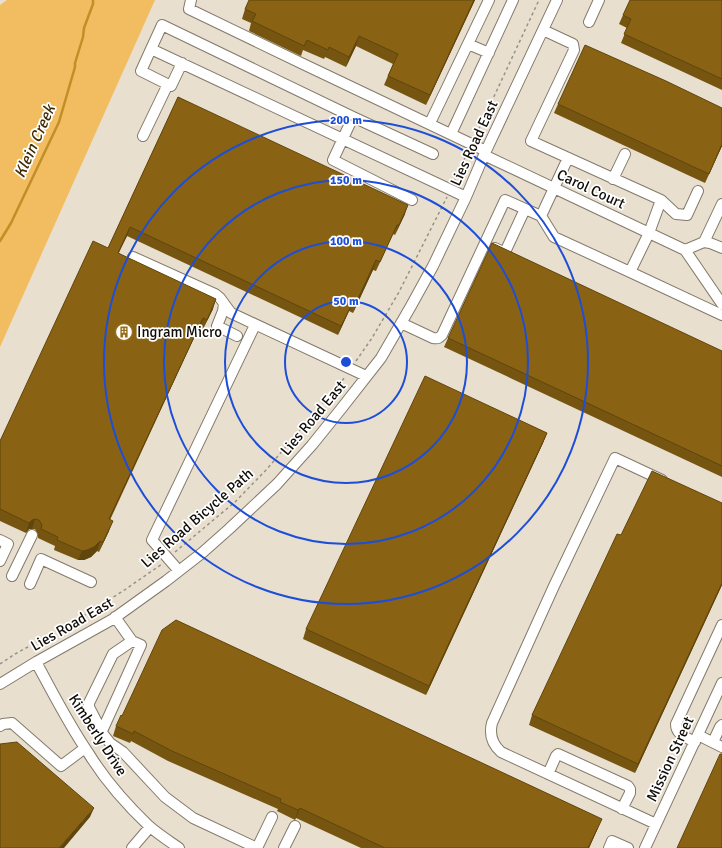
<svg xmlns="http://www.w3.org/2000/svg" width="722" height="848" viewBox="0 0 722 848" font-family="Signika,sans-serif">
<rect width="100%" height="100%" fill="#e9dfcf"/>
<path fill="#f2bd60" d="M7,0H155L0,347V5Z"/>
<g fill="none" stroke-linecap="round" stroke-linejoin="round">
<path stroke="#c18e28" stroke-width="2.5" d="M0,241L11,223L59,122L75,67V63L83,37L84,28L93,4V0"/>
<g stroke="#837a6b" stroke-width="12">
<path id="minor" d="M191,0L189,9L301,63L486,151
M589,22L599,0
M543,30L573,44L574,50L531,141L661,200L676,214L687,215L698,191
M468,44L489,53
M151,49L141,71L171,86L182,63
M353,117L333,160L412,200
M430,123L489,0
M451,134L513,0
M143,136L168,84
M433,154L353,117L162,25L151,49L466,197
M484,155L685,250
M613,179L625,154
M661,200L649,233L630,272L722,315
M541,216L554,237L630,272
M704,242L722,204
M495,248L503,252L506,250L525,209
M685,250L722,304
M685,250L704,242L710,243L722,248
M133,257L215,294L220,298L231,313L366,376
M224,304L223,311L217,326L237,336
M401,323L433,338C438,339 439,338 442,335L505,200L541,216L568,158
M0,540L8,544L0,561
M179,571L152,540L255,325
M12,576L32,535
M30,584L41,559L91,582
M115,617L132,641L113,654L89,703V707L103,734L110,743L123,752L165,797L193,818L257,848
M36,662C53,693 69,725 89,754C105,780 127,805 149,826C158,834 169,841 179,848
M0,684L36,662L113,619L166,581L202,553L229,529L277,484L312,445L341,409L381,358L411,306L433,266L466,197L484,155L557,0
M0,726L3,724L12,723L61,766L85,748
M102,731L141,645L132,641
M698,735L722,747
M695,742C686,737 676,735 676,724L722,625
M713,742L720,727L722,725
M548,774L556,756L558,754L628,786L630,789V793L622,809
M656,824L501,752C492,744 489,735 492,723L554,586L615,458L662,480
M132,848L150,827
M257,848L272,817
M284,848L295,826
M609,848L612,841L628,848
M645,848L722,683"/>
</g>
<path stroke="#989185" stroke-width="1.5" stroke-dasharray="3 3" stroke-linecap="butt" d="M476,135L539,0
M454,182L468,151
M356,361L372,338L399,292L447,197
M175,552L235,502L267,469L346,376
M0,664L15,654L72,623L123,591L162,564"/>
<use href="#minor" stroke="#fff" stroke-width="10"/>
</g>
<path fill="#765510" d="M475,0L426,105L384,85L393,64L356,46L346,67L325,57L324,59L303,50L301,56L249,31L251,23L242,19L245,9Z
M722,0V90L621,43L627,28L619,24L623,15Z
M178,97L405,214L395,235L393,234L376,271L373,270L353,313L349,311L338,335L127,236L118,253L213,309L203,329L199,327L110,520L109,531L99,552L97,551L91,557L84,560H78L54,550L55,546L38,538V534L35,529H29L26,533L0,521V441L108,248Z
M558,104L722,146L705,183L554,113Z
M448,338L722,351V477L444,347Z
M547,433L543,443L426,695L303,639L306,629Z
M722,503V585L635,773L529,725L532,715L621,535Z
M116,726L598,828L589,848H361L296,818L295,820L277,811L278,809L168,761L131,741L130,743L113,736Z"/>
<path fill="#60450d" d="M474,0H475L426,105L430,95Z
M359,36L356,46L346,67L349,57Z
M722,144V146L705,183L709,174Z
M408,205L405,214L395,235L399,225Z
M130,227L127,236L114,263L118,253Z
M376,260L373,270L353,313L356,303Z
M216,299L213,309L203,329L207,320Z
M353,302L349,311L338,335L341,326Z
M203,318L199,327L105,529L109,519Z
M547,433L543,443L426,695L429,686Z
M35,519L32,529H29L26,533L29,523L32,520Z
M113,521L109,531L99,552L103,542Z
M100,541L97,551L91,557L84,560H78L82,551Z
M722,583V585L635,773L638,764Z
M94,808L90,817L64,848H59Z
M300,808L296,818L295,820L298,810Z
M602,819L598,828L589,848H588Z"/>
<path fill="#896313" stroke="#60450d" d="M249,0H474L430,95L388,76L398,54L359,36L349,57L329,47L328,50L307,40L304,46L252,21L256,14L245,9Z
M630,0H722V79L624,34L631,19L623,15Z
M585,45L666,81L722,108V144L709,174L558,104Z
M178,97L408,205L399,225H397L380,262L376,260L356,303L353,302L341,326L130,227L118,253L216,299L207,320L203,318L109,519L113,521L103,542L100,541L94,547L87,550L82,551L57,540L58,537L41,529L42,525L39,520L35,519L32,520L29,523L0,509V441L93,241L108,248Z
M492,243L722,351V466L448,338Z
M425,376L547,433L429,686L306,629Z
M652,471L722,503V583L638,764L532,715L617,534L621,535Z
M176,620L602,819L588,848H385L300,808L298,810L280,802L281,799L172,751L134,731L133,734L116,726L121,715L122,716L162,630Z
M17,742L94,808L59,848H0V744Z
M720,754H722V848H677Z"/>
<g fill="none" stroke="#1d4ed8" stroke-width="2">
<circle cx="346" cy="362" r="61"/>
<circle cx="346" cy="362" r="121"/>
<circle cx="346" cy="362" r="182"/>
<circle cx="346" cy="362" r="242"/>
</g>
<defs>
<g id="building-ring" transform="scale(0.9)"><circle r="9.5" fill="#fff" stroke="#966d18" stroke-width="1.5"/><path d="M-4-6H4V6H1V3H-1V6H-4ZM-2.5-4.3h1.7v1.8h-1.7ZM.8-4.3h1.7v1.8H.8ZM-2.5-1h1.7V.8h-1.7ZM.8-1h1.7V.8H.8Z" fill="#966d18"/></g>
</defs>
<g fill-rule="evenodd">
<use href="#building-ring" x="124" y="332"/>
</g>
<g text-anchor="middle" stroke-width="3.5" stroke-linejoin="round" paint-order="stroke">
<g font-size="15" fill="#100d08" stroke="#fff">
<text transform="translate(474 143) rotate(-65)" y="5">Lies Road East</text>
<text transform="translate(591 189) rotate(25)" y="5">Carol Court</text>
<text transform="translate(313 418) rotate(-50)" y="5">Lies Road East</text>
<text transform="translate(197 518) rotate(-41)" y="5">Lies Road Bicycle Path</text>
<text transform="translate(72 624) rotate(-30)" y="5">Lies Road East</text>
<text transform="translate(98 735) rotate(57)" y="5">Kimberly Drive</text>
<text transform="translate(670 759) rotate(-65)" y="5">Mission Street</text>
</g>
<g font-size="15" fill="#100d08" stroke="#fff" text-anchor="start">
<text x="137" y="337">Ingram Micro</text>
</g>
<g font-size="16" font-style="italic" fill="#402b00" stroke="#fff">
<text transform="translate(34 141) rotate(-66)" y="6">Klein Creek</text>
</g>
</g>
<circle cx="346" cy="362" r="6" fill="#1d4ed8" stroke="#fff" stroke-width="2"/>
<g font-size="12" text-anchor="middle" font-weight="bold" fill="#1d4ed8" stroke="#fff" stroke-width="3.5" stroke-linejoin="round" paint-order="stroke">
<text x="346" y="124">200 m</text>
<text x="346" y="184">150 m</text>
<text x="346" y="245">100 m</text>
<text x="346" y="305">50 m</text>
</g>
</svg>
